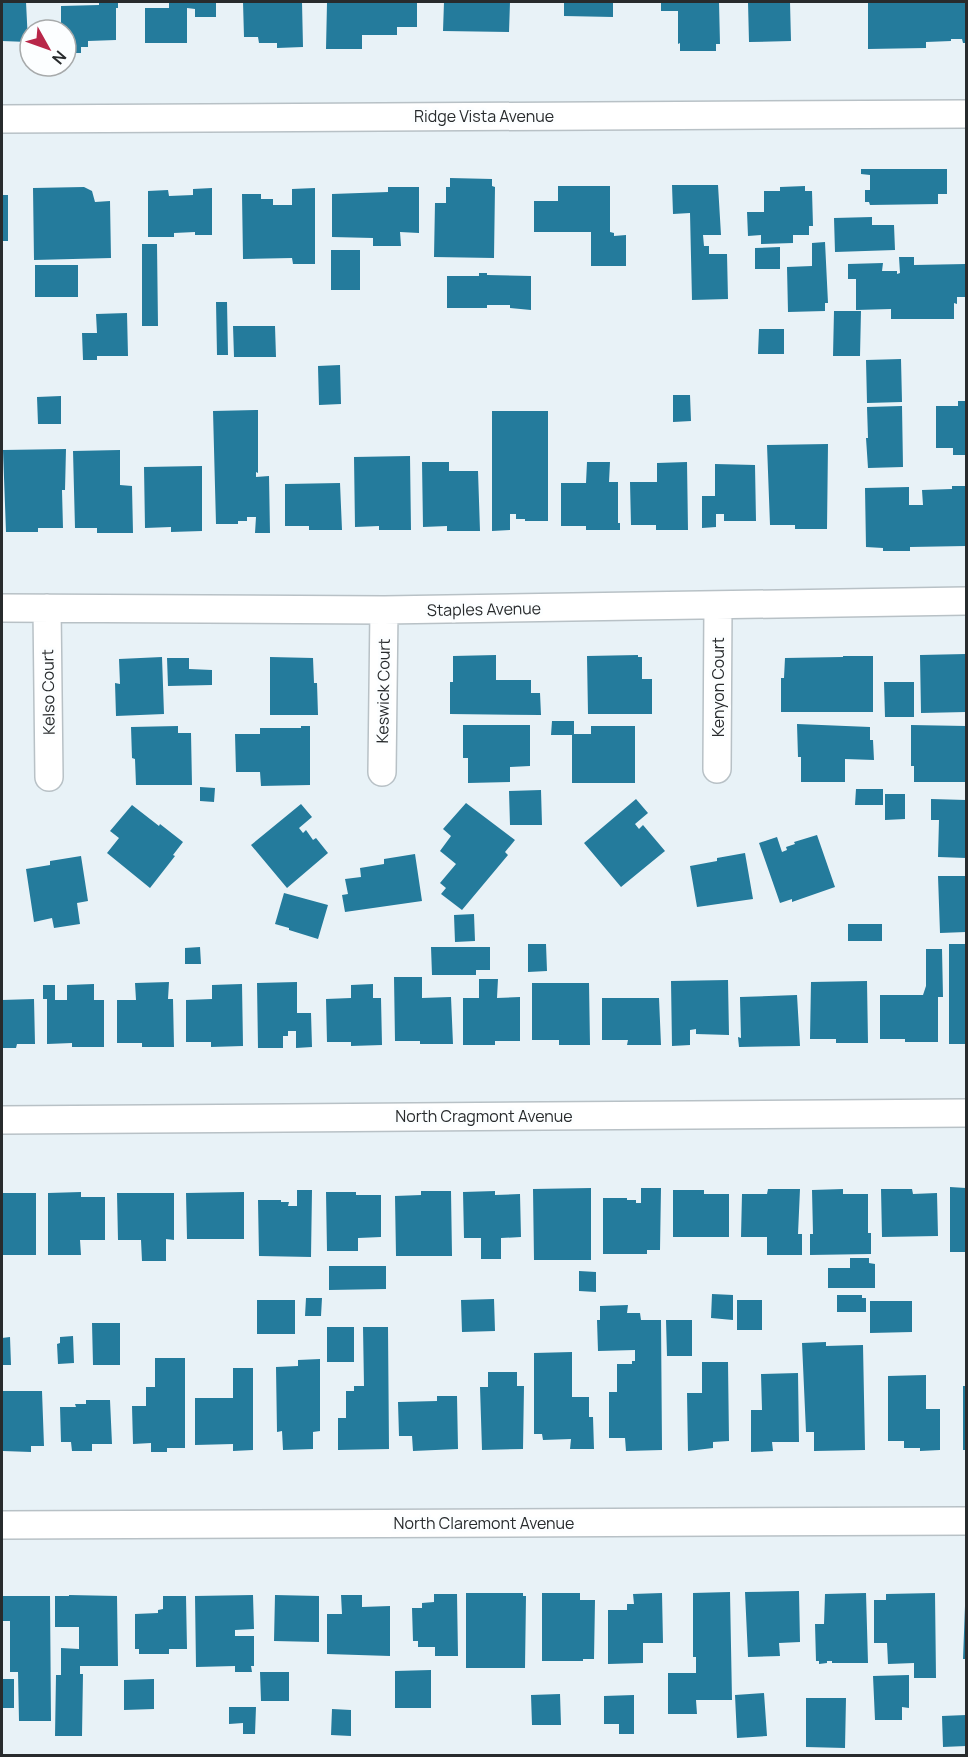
<svg xmlns="http://www.w3.org/2000/svg" width="968" height="1757" viewBox="0 0 968 1757" font-family="Manrope,sans-serif">
<rect width="100%" height="100%" fill="#e8f2f7"/>
<path fill="#247b9c" d="M2,2H26L28,42L2,41Z
M99,2H118V8H116V40L88,41V47H81V53H66V30H61V6L99,5Z
M169,2H216V17H195V9L187,8V43H145V8H169Z
M243,2H302L303,47L277,48V43H259L258,37H244Z
M345,2H417V27H397V35H362V49H326L327,3H345Z
M444,2H510L509,32L443,31Z
M564,2H613V17L564,16Z
M661,2H719L720,44H716V51H680V43L678,44V11H661Z
M748,2H790L791,41L749,42Z
M868,2H966V43H963L962,39H951V41L926,42V48L868,49Z
M861,169H947V194H938V204L870,205L869,202H865V190H870V175L861,174Z
M450,178L492,179V186L495,187L494,258L434,257L435,203H446V187H450Z
M672,185H718L721,235H703L704,246H709V254H727L728,299L692,300L690,213L673,214Z
M558,186H610V232L614,233V236L626,235V266H591V232H534V201H558Z
M805,186V191H812L813,226H809V235H793V243L761,244V235L748,236L747,212H764V191H780V187Z
M84,187L92,191L95,202L110,201L111,258L34,260L33,188Z
M388,187H419V233L400,232L401,246H373V238L332,237V194L388,192Z
M212,188V235H195V232L174,233V237H148V191L168,190L169,196L193,195V189Z
M315,188V264H293L292,258L243,259L242,194H261V199H273V205H292V189Z
M2,195H8V241H2Z
M872,217V225H894L895,250L835,252L834,218Z
M825,242L828,303H825V311L788,312L787,267L812,266V243Z
M142,244H157L158,326H142Z
M780,247V269H755V248Z
M331,250H360V290H331Z
M899,257H914V265L966,264V297H957V304L954,303V319H891V309L856,310V279H848V264L883,263L882,271H897V274L900,273Z
M35,265H78V297H35Z
M479,273H487V275L531,276V310L510,308V305H487V308H447V276H479Z
M216,302H227L228,355H217Z
M834,311H861L860,356H833Z
M127,313L128,356H97V360H83L82,333H97L96,314Z
M233,326H275L276,357H234Z
M759,329H784V354H758Z
M901,359L902,402L867,403L866,360Z
M340,365L341,404L319,405L318,366Z
M673,395H690L691,421L673,422Z
M61,396V424H38L37,397Z
M958,401H966V455H953V448H936V406H958Z
M902,406L903,467L868,468L866,438H868L867,407Z
M258,410V473L256,472V477L269,476L270,533H255L256,517H247V521H238V524H216L213,411Z
M492,411H548V521H525V519H516V514H510V530L492,531Z
M828,444L827,529H795V525H770L767,445Z
M66,449L65,490H62L63,528H38V532H6L3,450Z
M120,450V485L132,486L133,533H97V528H75L73,451Z
M410,456L411,530H379V526L355,527L354,457Z
M422,462H449V471H478L480,531H447V526L423,527Z
M587,462H610L609,482H618V523H620V530H586V526H561V483H586Z
M687,462L688,530H656V525H631L630,482H657V463Z
M715,464L755,465L756,521H724V514H716V527L702,528V496H715Z
M202,466V531L171,532V527L145,528L144,467Z
M340,483L342,530H309V526H285V484Z
M952,486H966V546L910,547V551H883V548L866,547L865,488L909,487V505H923L922,490L952,489Z
M966,654V712L921,713L920,655Z
M496,655V680H531V693H540L541,715L450,714V682H453V656Z
M638,655V657H642V679H652V714H588L587,656Z
M843,656H873V712H781V678H784L785,658L843,657Z
M162,657L164,714L116,716L115,683L120,684L119,659Z
M270,657L313,658L314,683H317L318,715H270Z
M167,658H189V669L212,670V685L168,686Z
M884,682H914V717H885Z
M552,721H574V734H591V726H635V783H572V735H551Z
M797,724L870,727V740H873L874,760L845,759V782H801V757H798Z
M463,725H530V766L510,767V782L468,783V758H463Z
M911,725L966,726V782H914V766H911Z
M178,726V733H191L192,785H136L135,759L132,758L131,727Z
M301,726H310V785L261,786L260,772H236L235,734H260V728H301Z
M200,787L215,788L214,802L200,801Z
M856,789H883V805H855Z
M541,790L542,825H510L509,791Z
M885,794H905V819L885,820Z
M636,799L648,813L635,824L639,829L643,825L665,851L621,887L584,843Z
M931,799L966,800V858L938,857L939,820H931Z
M466,803L515,840L505,852L508,855L462,910L441,894L446,888L440,883L456,864L440,851L451,836L443,829Z
M301,804L312,817L299,828L303,833L306,830L313,840L316,838L328,853L287,888L251,845Z
M132,805L159,826L160,824L183,842L173,855L175,856L150,888L107,853L119,838L110,831Z
M817,835L835,887L792,902V899L780,903L759,843L777,837L782,852L787,850L786,847L795,844L794,842Z
M745,853L753,899L697,907L690,866L717,861V858Z
M415,854L422,901L345,912L342,895L348,894L345,879L361,877L360,868L384,864V859Z
M81,856L88,901L77,903L80,924L54,928L52,918L34,922L26,869L50,865V861Z
M938,876H966V932L940,933Z
M284,893L328,905L318,939L289,930V928L275,924Z
M474,914L475,941L455,942L454,915Z
M848,924H882V941H848Z
M528,944H546L547,971L528,972Z
M949,944H966V1044H949Z
M200,947L201,964H185V948Z
M431,947H490V970H476V975H432Z
M926,949H942L943,997H938V1042H905V1039H880V995H923L926,986Z
M394,977H422V998L451,997L453,1044H420V1041H395Z
M479,979H498L497,998L520,997V1041H495V1045H463V998H479Z
M728,980L729,1035L696,1034V1029L690,1030V1045L672,1046L671,981Z
M867,981L868,1043H836V1039H810L811,982Z
M169,982L168,999H173L174,1047H142V1043H117V1000H136L135,983Z
M297,982V1013H311L312,1047L296,1048V1031H288V1036H283V1048H258L257,983Z
M532,983H589L590,1045H559V1040H532Z
M94,984V1000H104V1047H72V1043L47,1044V999H43V985H55V1000H67V985Z
M242,984L243,1046L211,1047V1042H186V1000L212,999V985Z
M373,984V998H381L382,1045L351,1046V1042H327L326,999L351,998V985Z
M797,995L800,1046L739,1047L738,1037L741,1038L740,997Z
M602,998H659L661,1045H627L628,1040H602Z
M34,999L35,1044H17L16,1048H2V1000Z
M950,1187L966,1188V1252H950Z
M591,1188V1260H534L533,1189Z
M641,1188H661L660,1250H647V1254H603V1198H627V1200H636V1203H641Z
M768,1189H800L798,1234H802V1255H767V1237H741L742,1194H767Z
M843,1189V1194H868V1233H871V1254L810,1255V1234H813L812,1190Z
M881,1189H912L913,1194L937,1193L938,1236L882,1237Z
M297,1190H312L311,1257L259,1256L258,1200H281V1202H289L288,1206H297Z
M673,1190H704V1194H729V1237H673Z
M421,1191H451L452,1256H396L395,1196L421,1195Z
M495,1191V1195L520,1194L521,1237L501,1238V1259H481V1238H464L463,1192Z
M81,1192V1197H105V1240H80L81,1255H48V1193Z
M244,1192V1239H187L186,1193Z
M326,1192H356V1195H381V1237L358,1238V1251H327Z
M2,1193H36V1255H2Z
M117,1193H174V1240L166,1239V1261H142L141,1240H118Z
M850,1258H869V1263L875,1264V1288H828V1268H850Z
M329,1266H386V1289L329,1290Z
M579,1271L596,1272V1292L579,1291Z
M712,1294L733,1295V1320L711,1318Z
M837,1295H862V1298H866V1312H837Z
M306,1298H322L321,1316H305Z
M494,1299L495,1331L462,1332L461,1300Z
M257,1300H295V1334H257Z
M737,1300H762V1330H737Z
M870,1301H912V1332L870,1333Z
M628,1305L627,1313H640L641,1320H661L662,1450L626,1451L625,1438H609V1392H617V1364H632V1361H635V1350L598,1351L597,1320H600V1306Z
M666,1320H692V1356H667Z
M92,1323H120V1365H93Z
M327,1327H354V1362H327Z
M363,1327H388L389,1449L338,1450V1418H346V1391H354V1386H364Z
M73,1336L74,1363L58,1364L57,1344L60,1343V1337Z
M10,1337L11,1365H2V1338Z
M826,1342V1346L863,1345L865,1450L814,1451V1432H806L802,1343Z
M572,1352V1397H589V1417H593L594,1449H570L571,1439L543,1440L542,1434H534V1353Z
M155,1358H185V1448H167V1452H151V1443L133,1444L132,1406H146V1387H155Z
M320,1359V1431L313,1432V1449L283,1450L282,1431L277,1432L276,1367L298,1366V1360Z
M702,1362H728L729,1441L713,1442V1448L688,1451L687,1393H702Z
M233,1368H253V1450L233,1451V1444L195,1445V1398H233Z
M488,1372H517V1386H524L523,1449L482,1450L480,1387H488Z
M798,1373L799,1442H772L773,1451L751,1452V1410H762L761,1374Z
M926,1375V1409H940V1450L920,1451V1448H904V1441H888V1376Z
M963,1386H966V1450H963Z
M2,1391H42L44,1446H31V1452L3,1451Z
M437,1396H457L458,1449L413,1451L412,1436H399L398,1402L437,1401Z
M86,1400H110L112,1444H92V1451H72L71,1442H61L60,1407H76L75,1404H86Z
M799,1591L800,1642L779,1643L780,1656L748,1657L745,1592Z
M730,1592L732,1700H696L697,1714H668V1673H696V1657H693V1593Z
M466,1593H523V1596H526L525,1668H466Z
M542,1593H580V1600H595L594,1659H583V1661H542Z
M662,1593L663,1643H643V1663L608,1664V1610H627V1604H634L633,1594Z
M866,1593L868,1663H832V1661H827V1663L819,1664V1661H816L815,1624H824L825,1594Z
M935,1593L936,1678H914V1663L888,1664L887,1643H874V1600H886V1594Z
M434,1594H457L458,1656H435V1647H418V1641H413L412,1608H422V1603L434,1602Z
M69,1595L117,1596L118,1666H80V1674H83L82,1736H55L56,1675H61V1648L79,1649V1627H55V1596H69Z
M253,1595L254,1629L235,1630V1636H254V1666H251L252,1672H235V1666L196,1667L195,1596Z
M275,1595L319,1596V1642L274,1641Z
M341,1595H362V1607L390,1606V1656L327,1654V1614H342Z
M2,1596H50L51,1721H19L18,1672H10V1621H2Z
M163,1596H186L187,1649H169V1654H139V1649H135V1614L158,1613V1610L163,1609Z
M965,1606H966V1659H963Z
M431,1670V1708H395V1671Z
M260,1672H289V1701H261Z
M909,1675V1708L902,1707V1720H875L873,1676Z
M2,1679H14V1708H2Z
M154,1679V1709L124,1710V1680Z
M764,1693L767,1736L737,1738L735,1695Z
M560,1694L561,1725H532L531,1695Z
M634,1695V1734H619V1724H604V1696Z
M806,1698H846L845,1748L806,1747Z
M229,1707H256L255,1734H243V1723L229,1724Z
M332,1709L351,1710V1736L331,1735Z
M966,1715V1746L943,1747L942,1716Z"/>
<g fill="none" stroke-linecap="round" stroke-linejoin="round">
<g stroke="#b8c1c6" stroke-width="30">
<path id="minor" d="M2,119L966,114
M2,608L384,610L966,601
M47,608L49,777
M717,769L718,605
M382,772L384,610
M2,1120L966,1113
M2,1525L966,1521"/>
</g>
<use href="#minor" stroke="#fff" stroke-width="27"/>
</g>
<g text-anchor="middle" stroke-width="6" stroke-linejoin="round" paint-order="stroke">
<g font-size="16" fill="#282b2d" stroke="#fcfeff">
<text x="484" y="122">Ridge Vista Avenue</text>
<text transform="translate(484 609) rotate(-1)" y="6">Staples Avenue</text>
<text transform="translate(718 687) rotate(-90)" y="6">Kenyon Court</text>
<text transform="translate(383 691) rotate(-89)" y="6">Keswick Court</text>
<text transform="translate(48 692) rotate(-91)" y="6">Kelso Court</text>
<text x="484" y="1122">North Cragmont Avenue</text>
<text x="484" y="1529">North Claremont Avenue</text>
</g>
</g>
<rect width="968" height="1757" fill="none" stroke="#282b2d" stroke-width="6"/>
<g transform="translate(48 48) rotate(130)"><circle r="28" fill="#fcfeff" stroke="#a7aaab" stroke-width="1.5"/>
<path d="M0-4.5L10 22L0 15L-10 22Z" fill="#b82749"/>
<text y="-9" font-size="16" font-weight="bold" text-anchor="middle" fill="#282b2d">N</text>
</g>
</svg>
